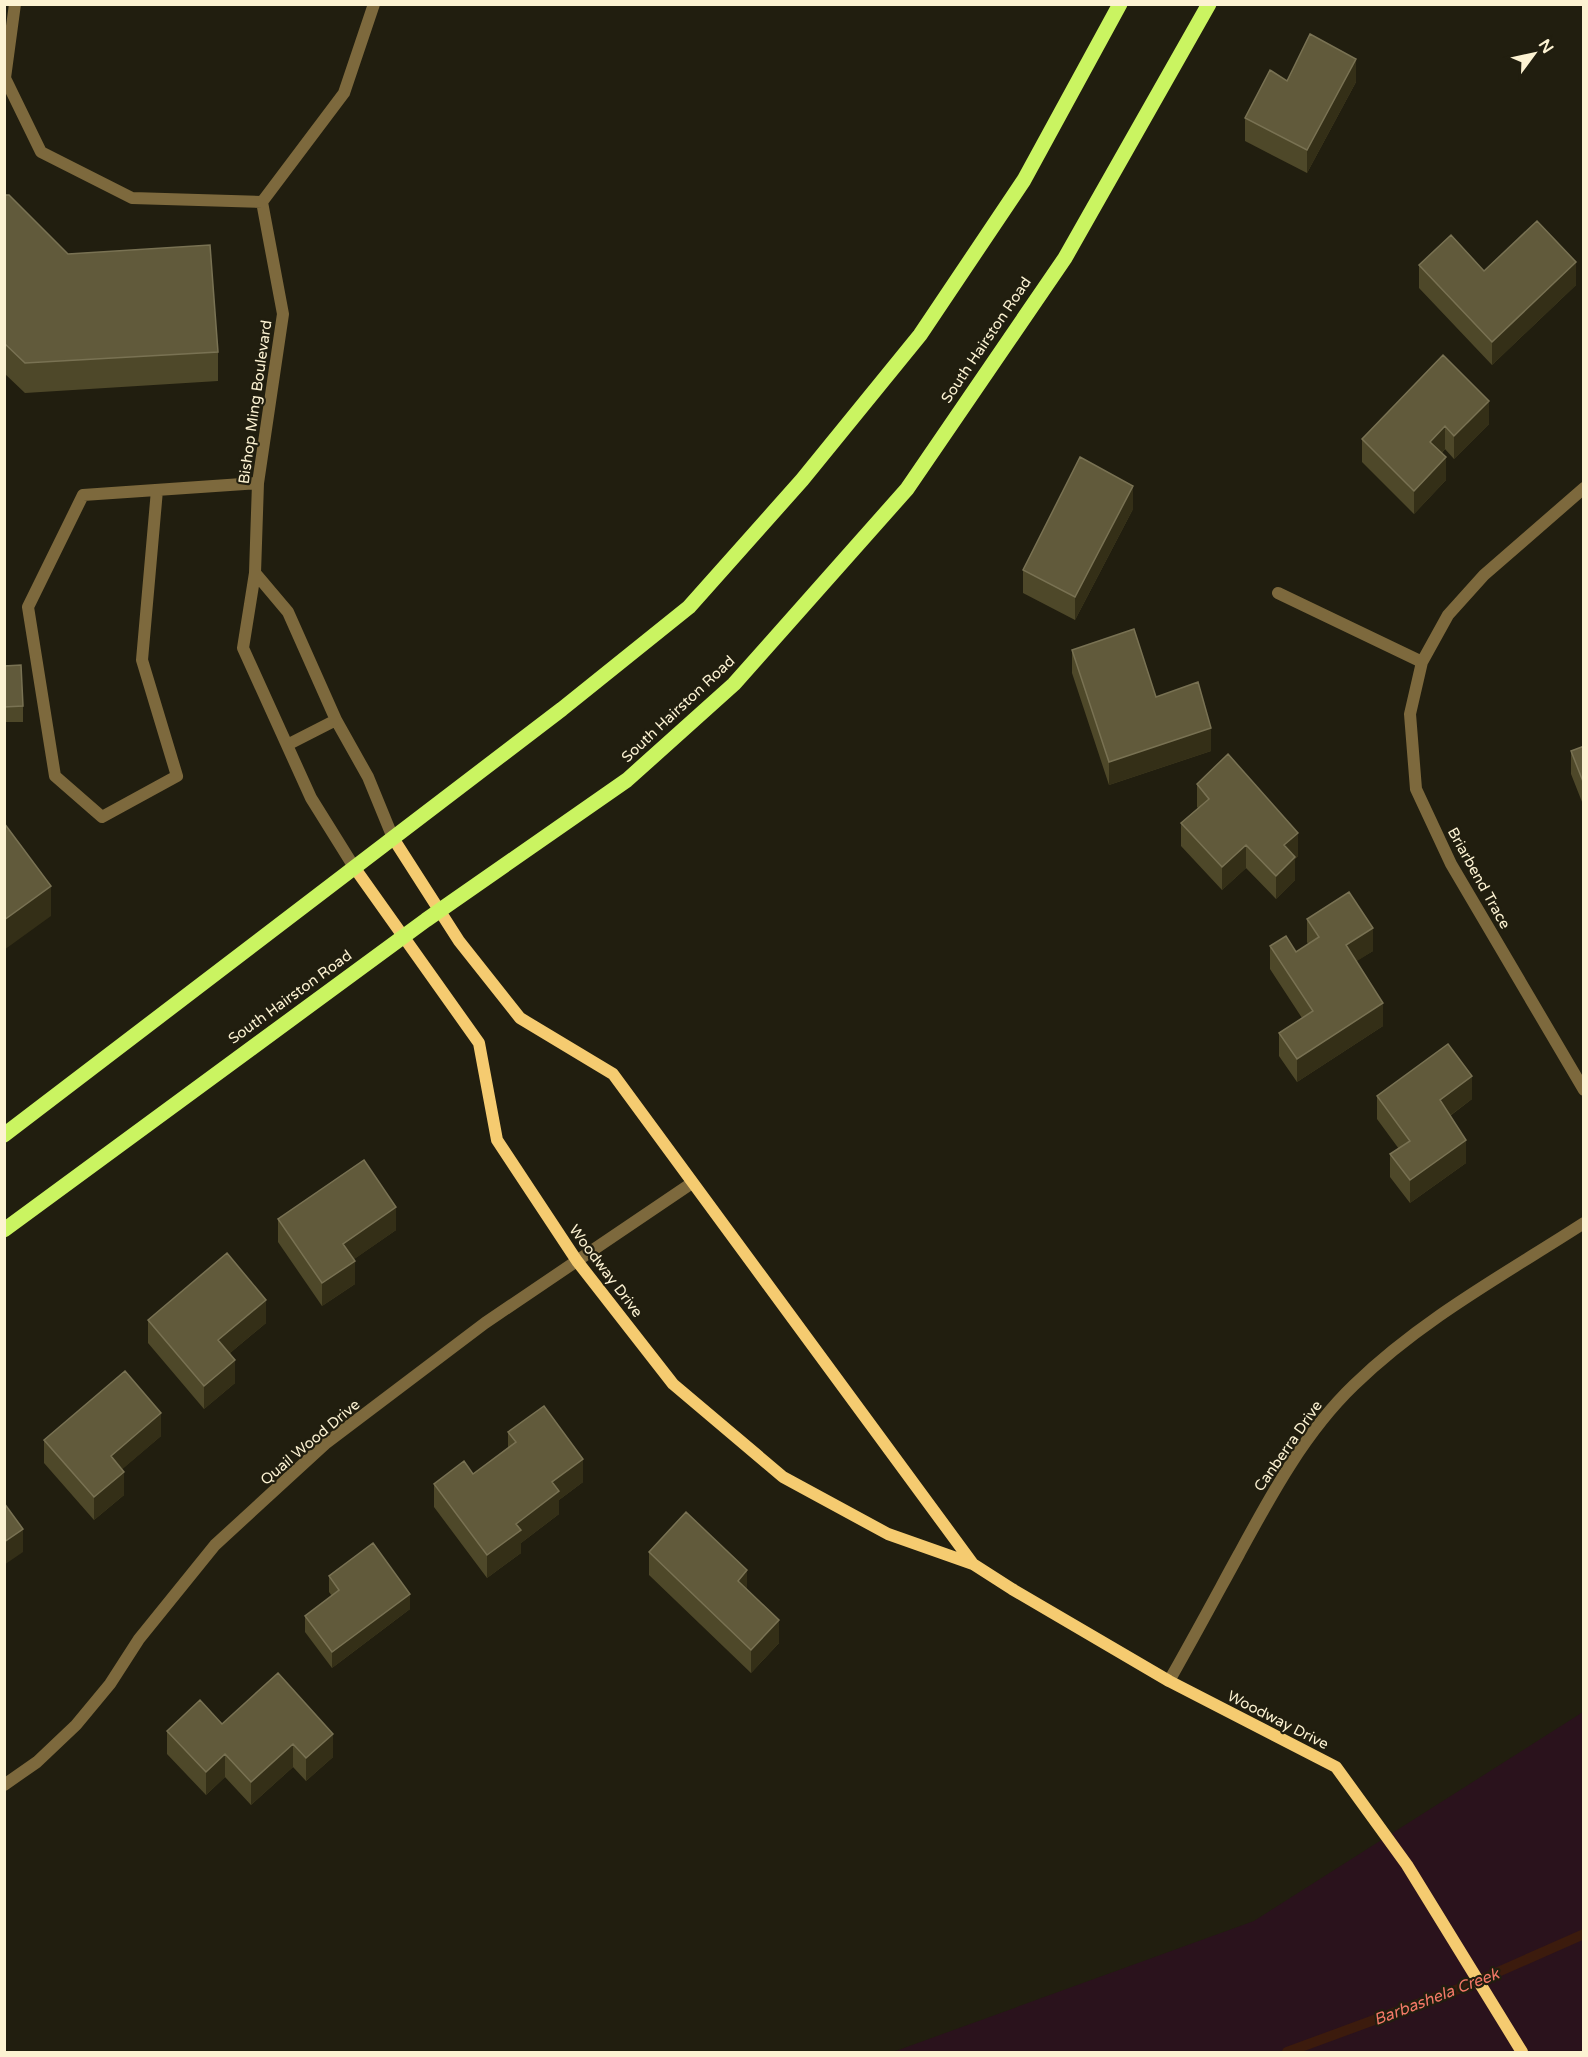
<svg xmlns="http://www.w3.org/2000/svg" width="1588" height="2057" viewBox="0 0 1588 2057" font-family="'Varela Round',sans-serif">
<rect width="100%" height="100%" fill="#211e0f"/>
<path fill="#2a121c" d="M1583,1712V2052H893L1254,1921Z"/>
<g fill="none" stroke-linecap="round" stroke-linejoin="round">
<path stroke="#3c1b0d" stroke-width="10" d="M1287,2052L1464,1987L1584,1934"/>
<path stroke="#7d693d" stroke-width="12" d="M15,4L5,78L41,152L132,198L262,202
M1584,488L1484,575L1448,615L1422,662L1410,714L1416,789L1451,864L1584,1090
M157,490L142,660L177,776L102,817L55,776L28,607L83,495L258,483
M255,573L288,612L336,720L368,777L393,838
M1278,593L1422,662
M287,745L336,720
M354,867L311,798L243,648L255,573L258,483L283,314L262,202L344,93L374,4
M1169,1681C1193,1639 1216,1596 1239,1554C1271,1495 1305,1432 1354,1385C1422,1319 1505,1274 1584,1223
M4,1785L37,1762L76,1725L110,1684L139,1639L215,1545L325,1444L485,1323L692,1183"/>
<path stroke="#f5cb70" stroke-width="12" d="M393,838L459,941L520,1018L613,1074L973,1564
M354,867L479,1043L497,1140L577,1261L673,1384L783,1477L888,1534L973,1564L1012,1589L1169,1681L1336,1767L1407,1865L1522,2052"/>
<path stroke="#caf461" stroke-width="15" d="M4,1135L562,709L689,607L802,480L920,335L1024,180L1120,4
M4,1230L426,920L627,780L734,684L907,489L1065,258L1209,4"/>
</g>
<path fill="#4e4829" d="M1287,81L1356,82L1307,173L1245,141V118Z
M4,195L68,254L218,352V381L25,393L4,373Z
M1419,265L1484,271L1576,285L1492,365L1419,288Z
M1443,355L1489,424L1454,459L1445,449L1442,453L1446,480L1414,514L1362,462V439Z
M1133,509L1075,620L1023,593V570Z
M1072,650L1156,697L1211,751L1109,785L1072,673Z
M4,666L23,706V722H4Z
M1584,746V807L1571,774V751Z
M1197,784L1298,856L1295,859V880L1276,899L1246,868L1222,890L1181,846V823L1198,808L1197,807Z
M1307,919L1373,951L1356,961L1383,1026L1297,1082L1279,1056V1033L1302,1018L1270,969V946L1296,952L1308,944L1307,942Z
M1377,1096L1472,1099L1450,1116L1466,1163L1410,1203L1390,1177V1154L1399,1149L1377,1119Z
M278,1219L396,1230L354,1259L355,1284L322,1306L278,1242Z
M148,1320L266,1323L230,1353L235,1383L204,1409L148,1343Z
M508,1432L583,1482L559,1500V1514L521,1543V1553L487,1578L434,1507V1484L473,1474L508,1448Z
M161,1436L122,1469L124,1495L94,1520L44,1463V1440Z
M649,1552L747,1590L779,1643L751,1673L649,1575Z
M329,1576L410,1609L332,1668L305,1632V1616L332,1596L329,1592Z
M278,1673L333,1757L306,1781L293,1767L251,1805L225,1777L206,1795L167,1754V1731L222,1724Z"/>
<path fill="#342f17" d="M1356,59V82L1307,173V150Z
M1576,262V285L1492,365V342Z
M1489,401V424L1454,459V436Z
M1445,426V449L1430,465V442Z
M1446,457V480L1414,514V491Z
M1133,486V509L1075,620V597Z
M1211,728V751L1109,785V762Z
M1298,833V856L1295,859V880L1276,899V876L1284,845Z
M1246,845V868L1222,890V867Z
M51,886V916L4,950V920Z
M1373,928V951L1346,968V945Z
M1383,1003V1026L1297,1082V1059Z
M1472,1076V1099L1440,1123V1100Z
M1466,1140V1163L1410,1203V1180Z
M396,1207V1230L343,1267V1244Z
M355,1261V1284L322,1306V1283Z
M266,1300V1323L218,1363V1340Z
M235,1360V1383L204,1409V1386Z
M161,1413V1436L111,1479V1456Z
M583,1459V1482L559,1500V1514L521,1543V1553L487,1578V1555L516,1524L552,1482Z
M124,1472V1495L94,1520V1497Z
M23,1529V1552L4,1565V1542Z
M747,1570V1593L738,1581Z
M410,1594V1609L332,1668V1652Z
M779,1620V1643L751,1673V1650Z
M333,1734V1757L306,1781V1758Z
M293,1744V1767L251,1805V1782Z
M225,1754V1777L206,1795V1772Z"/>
<path fill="#615a3b" stroke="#797253" stroke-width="1.5" d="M1310,34L1356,59L1307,150L1245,118L1270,70L1287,81Z
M4,195H9L68,254L210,245L218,352L25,363L4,343Z
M1537,221L1576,262L1492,342L1419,265L1451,235L1484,271Z
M1443,355L1489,401L1454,436L1445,426L1430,442L1446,457L1414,491L1362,439Z
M1080,457L1133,486L1075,597L1023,570Z
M1134,629L1156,697L1198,682L1211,728L1109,762L1072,650Z
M21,665L23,706L4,707V666Z
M1584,746V784L1571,751Z
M1228,754L1298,833L1284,845L1295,857L1276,876L1246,845L1222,867L1181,823L1209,799L1197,784Z
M4,823L51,886L4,920Z
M1349,892L1373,928L1346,945L1383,1003L1297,1059L1279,1033L1313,1011L1270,946L1286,936L1296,952L1319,937L1307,919Z
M1448,1044L1472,1076L1440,1100L1466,1140L1410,1180L1390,1154L1410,1141L1377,1096Z
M364,1160L396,1207L343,1244L355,1261L322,1283L278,1219Z
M227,1253L266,1300L218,1340L235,1360L204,1386L148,1320Z
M125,1371L161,1413L111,1456L124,1472L94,1497L44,1440Z
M544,1406L583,1459L552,1482L559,1491L516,1524L521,1530L487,1555L434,1484L464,1461L473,1474L516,1442L508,1432Z
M4,1503L23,1529L4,1542Z
M686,1512L747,1570L738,1581L779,1620L751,1650L649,1552Z
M373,1543L410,1594L332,1652L305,1616L339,1590L329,1576Z
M278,1673L333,1734L306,1758L293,1744L251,1782L225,1754L206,1772L167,1731L200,1700L222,1724Z"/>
<g text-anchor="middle" stroke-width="4.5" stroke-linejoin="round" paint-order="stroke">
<g font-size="15" fill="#fcf2d2" stroke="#211e0f">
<text transform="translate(986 340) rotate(-56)" y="5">South Hairston Road</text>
<text transform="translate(255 402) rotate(-82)" y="5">Bishop Ming Boulevard</text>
<text transform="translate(678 709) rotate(-43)" y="5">South Hairston Road</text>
<text transform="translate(1479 878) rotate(61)" y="5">Briarbend Trace</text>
<text transform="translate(290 997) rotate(-36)" y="5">South Hairston Road</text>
<text transform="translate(606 1271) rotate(53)" y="5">Woodway Drive</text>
<text transform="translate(310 1442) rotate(-40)" y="5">Quail Wood Drive</text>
<text transform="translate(1288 1446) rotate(-55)" y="5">Canberra Drive</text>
<text transform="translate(1278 1720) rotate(27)" y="5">Woodway Drive</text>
</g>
<g font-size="16" font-style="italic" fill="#f47968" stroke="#211e0f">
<text transform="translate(1436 1996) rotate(-21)" y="6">Barbashela Creek</text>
</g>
</g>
<rect width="1588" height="2057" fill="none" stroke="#fcf2d2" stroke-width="12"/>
<g transform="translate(1534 54) rotate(57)" stroke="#211e0f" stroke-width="4.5" paint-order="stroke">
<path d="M0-4.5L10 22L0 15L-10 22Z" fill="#fcf2d2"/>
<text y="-9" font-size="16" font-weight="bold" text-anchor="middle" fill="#fcf2d2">N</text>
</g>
</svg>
